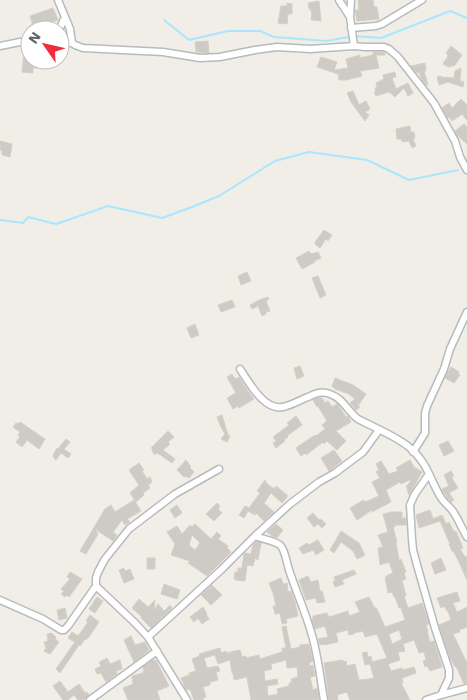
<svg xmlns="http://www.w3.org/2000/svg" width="467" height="700" viewBox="0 0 467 700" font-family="'Work Sans',sans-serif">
<rect width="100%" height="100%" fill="#f1eee7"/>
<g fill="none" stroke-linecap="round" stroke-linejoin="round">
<path stroke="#aae6ff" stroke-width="2" d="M164,20L189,40L228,31H260L274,37L327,41L353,36L381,38L450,11L467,18
M0,220L23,223L28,217L56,224L108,206L162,218L192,207L219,196L275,161L309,152L367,160L409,180L458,170"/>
</g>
<path fill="#cecbc6" stroke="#d7cfc5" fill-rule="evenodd" d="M358,0H373L374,7H377L379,19L357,21L355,10H359Z
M319,1L321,21L311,20L312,12H311V9H309L308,3Z
M287,3L292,4V14H288L287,24L278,23L281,6H287Z
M53,8L58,20L49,23V21L33,26L30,16Z
M208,41L209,53L196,52L195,42Z
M451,46L462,55L455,65L449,67L443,64L446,59H447L448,55L446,53Z
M24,52H30V60H38L37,68H33V73L22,72Z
M373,52H383L385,53V55H376L379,68L360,71L362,76L346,80H339L338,74L317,67L321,57L337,62L334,70L348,68L346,59L360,55V58L373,55Z
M425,63L426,71H424L428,85H426L421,78L419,72L417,73L411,66Z
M461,68L460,81L464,82L463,87L448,82L439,85L437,77L441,76V77L454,78L455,71Z
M395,72L396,77L392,78L396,89L408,83L413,93L408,96L404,88L395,97L389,92L376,96L374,92L376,91L375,88L377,87L376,83L384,79L383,75Z
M353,91L359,105L366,101L370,109L365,112L369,115L365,121L351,102L347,93Z
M461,99L467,105V120L462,114L452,121L449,117L448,118L442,108L449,103L452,108Z
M464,124L467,127V144L457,135L455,131Z
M410,126L411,132H414L415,138L413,139L416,146L412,148L409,141L402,142L401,139H397L396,129Z
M0,141L12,144L10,157L2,155V151L0,150Z
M324,230L332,235L328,241L326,239L320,248L315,244V242Z
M309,251L311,254L318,252L321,258L314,261L315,262L302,269L296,258Z
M247,272L251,281L241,285L238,276Z
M318,276L326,295L320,298L312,278Z
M268,297L269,299L266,301L270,311L266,312V314L262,316L258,306L252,309L250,305L259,300Z
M232,300L235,307L221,312L218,305Z
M195,324L199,335L191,338L187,328Z
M300,366L304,376L297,379L294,368Z
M451,367L459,372L458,374L460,375L454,383L445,378Z
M232,374L235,379L239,377L246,388L254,399L239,408L238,406L233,409L227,398L236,393L227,377Z
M335,378L353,385L366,394L358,406L360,407L356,410L350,403L355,399L349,394L335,389L332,386Z
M318,398H322L325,403L328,401L332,407L337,404L340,408L346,417L348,416L351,422L336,431L346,441L337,450L327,441L324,444L323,442L306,455L305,453L301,456L296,448L315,435L316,436L325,429L322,425L327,421L318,406L317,407L313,400Z
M222,415L228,435L230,436L227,442L221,439L225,434L220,425L217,417Z
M296,416L302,425L287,436L288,437L284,440L285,441L276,448L273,443L276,441L273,437L289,425L287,423Z
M20,422L45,439L39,449L27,440L22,447L16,442L20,437L18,435L20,432L13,427L16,423L18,424Z
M168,431L174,437L168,442L170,444L163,450L175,459L172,463L159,454L156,453L155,455L152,451L153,450L151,448Z
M66,439L70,442L64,449L71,454L68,458L61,453L56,460L53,457L54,456L53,455L57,448L58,449Z
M448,441L454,451L444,456L439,445Z
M334,450L342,461L329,471L321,458Z
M186,460L191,467L190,468L194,472L189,478L185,476L184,477L177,470Z
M410,460L414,467L422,472L409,495L406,485L407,486L412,479L401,484L400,482L386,490L391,502L372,512V510L357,520L350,508L364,500L365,502L379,496L372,482L380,478L376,472L379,470L376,464L381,461L389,474L398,471L396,468Z
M139,463L144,470L142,471L147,479L150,477L152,482L148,485L150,488L143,493L144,495L136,502L130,493L139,485L129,470Z
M451,471L454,476H452L453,480L458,488L449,493L454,500L451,502L447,497L442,489L449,486L444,475Z
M265,480L267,484L273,488H275L276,486L288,496L282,503L271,493L264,503L274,512L264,521L256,513L255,515L248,511L244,518L239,515L245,506L249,508L260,493L257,491Z
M134,500L141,511L127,519L130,522L125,525L122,520L113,532L117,535L113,541L95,529L98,534L86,554L80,551L105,509L111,505L115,512Z
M217,503L220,506L218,509L222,513L214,521L206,514Z
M177,505L182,513L175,518L170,510Z
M430,510L433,519L442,515L446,524L449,522L454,532L456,531L463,548L460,549L465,557L467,556V580L458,560L453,551H452L449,544H450L440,521L419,528L416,515Z
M391,512H402V518H406V525H395V527H393L397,542H396L399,560L401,559L406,572L404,573L406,579L402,580L406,596H404L408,608L422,603L429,624L426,625L428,631H427L430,642L434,641L442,667L430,671L427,666L425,667L423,661L426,660L424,652L419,653L414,640L403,644L405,651L398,652L400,660L388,664L391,671L402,668L403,670L414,667L416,673L402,678L403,683H401L410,700H350L347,692L337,695L338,700H329L324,663L343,660V662L346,661L347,666L355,664L359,680L369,679L374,678L370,664L365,665L362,653L367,652L368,657L371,656L372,662L387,658L377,634L365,637L363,631L354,633V634L349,635L348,630L336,633L338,642L324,645L323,644L320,645L318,639L328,637L325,626L315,629L312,619H313V616L327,613L329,617L348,611L349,616L360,612L355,602L369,597L374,607L377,609L385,627L405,620L401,608H399L395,597H394L392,592L388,593L385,578L386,577V576L393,573L389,562L380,565L378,548L383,547L378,535L388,532L383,514ZM399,630L402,639L392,644L389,634Z
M313,513L319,520L321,519L326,524L322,528L318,524L314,527L307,518Z
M195,524L211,539L217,532L221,536L218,539L228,546L227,548L231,552L207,576L188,563L190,561L171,555L175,544L167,532L177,526L182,534L190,525L192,527ZM192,535L200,543L195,550L189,545Z
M276,524L283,530L277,538L272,536L267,532Z
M341,531L359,543L365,555L357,559L353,551L341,542L334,553L330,550Z
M318,540L324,550L316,555L313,550L303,554L299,548L307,543L309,545Z
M256,542L261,543L258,560L255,558L253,566L247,565L245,581L236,580L234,579L235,572H238V568H242L244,554L245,553L251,554L253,545Z
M147,558H155V569H147Z
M441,558L446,570L435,574L431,563Z
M124,568L125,571L130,569L134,579L124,583L119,570Z
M354,570L356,574L342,580L344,584L335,587L333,582L335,581L334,577Z
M70,572L82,579L69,597L67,595L65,597L61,594L64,591L61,589L70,579L67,577Z
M308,576L311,582L318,580L320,591H322L325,602L317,603L316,598L306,600L299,580Z
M281,578L283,584L287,583L288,592L291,591L295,602L298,616L286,619L287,623L282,624L280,613L275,614L273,606H276L273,593L269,583Z
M164,584L180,590L177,599L161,594Z
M212,585L222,595L211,605L201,595Z
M457,592L460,601L453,603L457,612L467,607V627L459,630L460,632L453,634L467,663V683L464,684L456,666L455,667L450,658L439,625L451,620L448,611H447L444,606L441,608L437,598Z
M97,597L103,601L95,613L89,609Z
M139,599L148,607L155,600L154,611L158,604L164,611L170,605L172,608L151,628L141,618L142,617L132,608Z
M203,607L207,614H206L209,619L202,624L198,618L194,622L190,617Z
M65,608L67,618L59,620L57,610Z
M90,615L99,622L88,638H87L86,640L85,639L80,646L79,645L60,673L56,669L75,642L68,638L72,632L78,636L88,622L86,621Z
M286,626L291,649L300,647V645L309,644L313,661L309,663L310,666L313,665L315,676L310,677L313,690L317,688L319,700H251L247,677L234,680L233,673H232L230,660L218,664L215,655L204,658L207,668L218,666L220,671L216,672L218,680L210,682V685L203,687L206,697L203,698L204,700H194L190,689L186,690L181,678L189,675V673L196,671L192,659L200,656L199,654L220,648L221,653L226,651V653L240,650L242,657L246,656V658L259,655L260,659L282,652V648H286L282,627ZM286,660L287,668L297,667L298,677L291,679L292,682L289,683V686L277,689L278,694L268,696L267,686L278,684L277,679L265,681L264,671L272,669L271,664Z
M51,633L56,637L55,639L59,642L50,654L44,651L46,648L44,642L48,641L47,634Z
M131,636L135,645L145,642L149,650L134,662L124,640Z
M107,658L110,664L120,660L122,669L116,671L117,674L106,682L101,673L97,674L95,669L101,666L99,662Z
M153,660H156L169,686L157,691L160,700H128L123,688L133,684L132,676L143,673V671H144L143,667Z
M60,681L68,692L79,684L85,693L87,692L89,695L84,700H78L74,695L68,700H63L53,686Z"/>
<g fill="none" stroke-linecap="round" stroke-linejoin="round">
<g stroke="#b7bbbe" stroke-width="9">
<path id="street" d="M58,0L70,29L72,43L75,45L83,48L163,52L200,58L220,57L255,50L277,47L310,49L354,46L365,47H384L389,49L398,57L434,103L455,141L460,157L467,170
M339,0L350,17
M351,0L350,17L354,46
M351,28L376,26L382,24L422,0
M59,30L65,17
M60,42L72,43
M0,46L20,42H30
M240,369C249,382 264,411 283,407C292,405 300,400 308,397C316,393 322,391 330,394C343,398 348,412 358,419C375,428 394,435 409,447C427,462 429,477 440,496C443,502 448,505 452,510C458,518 462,529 467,537
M413,452L425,433V413L427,406L444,369L450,349L467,312
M429,474L415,494L410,505L412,539L413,550L417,565L435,628L449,670V678L441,695
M255,536C262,539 275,541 280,545C285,549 287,564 289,570C296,591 305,611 311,632C318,654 320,677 324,700
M96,586L135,623L148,637L187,700
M0,600L43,619L61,630H64L68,626L96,586V578L98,572L105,559L129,529L175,494L219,469
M148,637L221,570L255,536L290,504L319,482L335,473L363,452L379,430
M90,700L157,651
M426,700L441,695L467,688"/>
</g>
<use href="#street" stroke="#fff" stroke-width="6"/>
</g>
<g transform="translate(45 45) rotate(304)"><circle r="24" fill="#ffffff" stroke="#bfc1c3"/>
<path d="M0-4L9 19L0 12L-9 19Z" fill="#f22c39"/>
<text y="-8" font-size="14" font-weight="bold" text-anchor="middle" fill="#5e6468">N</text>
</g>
</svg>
